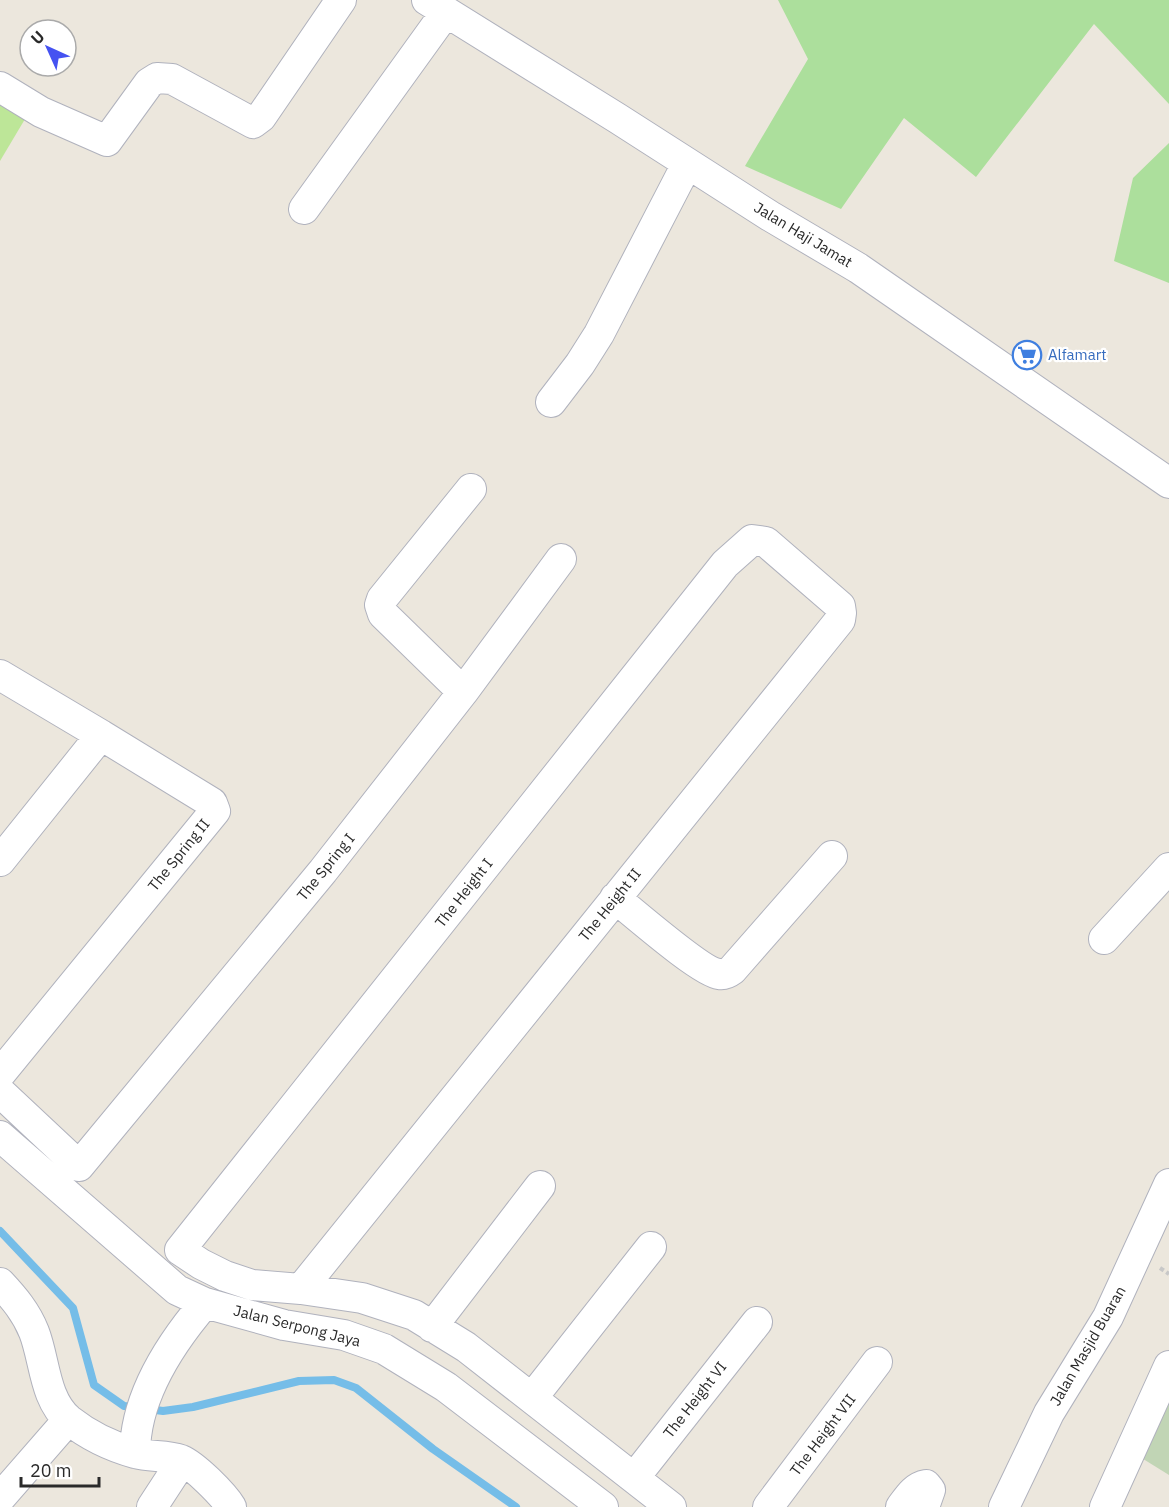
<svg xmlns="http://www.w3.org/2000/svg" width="1169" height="1507" viewBox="0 0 1169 1507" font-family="'IBM Plex Sans',sans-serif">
<rect width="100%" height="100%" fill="#ece7dd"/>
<path fill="#acdf9c" d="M778,0H1169V104L1094,24L976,177L904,118L841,209L745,166L808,59Z
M1169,143V283L1114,261L1133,178Z"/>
<path fill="#c1d5b5" d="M1169,1399V1475L1140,1457Z"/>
<path fill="#bde698" d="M0,97L28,114L0,161Z"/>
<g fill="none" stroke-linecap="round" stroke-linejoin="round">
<path stroke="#75bde8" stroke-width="8" d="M0,1231L73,1308L94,1385L124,1406L136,1407
M148,1409L163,1411L193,1407L299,1381L334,1380L356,1388L433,1449L516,1507"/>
<g stroke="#b0b2bd" stroke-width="32">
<path id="minor" d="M427,0L617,118L770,216L858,268L1169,483
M0,87L41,112L107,141L149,83L157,78L172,79L253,123L261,117L341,0
M304,209L446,12
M551,402L580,364L599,334L687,164
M0,675L101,735
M463,692L383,614L380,605L382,599L471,489
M0,861L101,735L212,803L215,811L0,1074
M615,898C634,913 701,972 719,974C724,975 728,973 732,970L832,856
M1104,939L1169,868
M0,1092L79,1166L323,871L463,692L561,559
M0,1136L177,1290L205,1303L284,1325L344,1335L384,1349L446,1387L603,1507
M0,1283C14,1298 26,1312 34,1332C45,1360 44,1399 69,1420C88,1435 113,1447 135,1453C150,1457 167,1455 181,1460C195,1466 223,1494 231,1507
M301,1289L840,620L841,613L840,606L766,542L752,540L725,564L180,1250L201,1264L225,1276L252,1285L301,1289L362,1298L414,1315L466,1347L671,1507
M432,1327L540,1186
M532,1398L651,1247
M135,1453C135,1397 169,1345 205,1303
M634,1478L757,1322
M0,1498L68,1420
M152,1507L182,1461
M768,1507L877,1362
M901,1507C908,1498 914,1487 926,1485L930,1490L924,1507
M1004,1507L1049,1413L1108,1317L1169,1184
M1105,1507L1169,1366"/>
</g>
<path stroke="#c8c8c8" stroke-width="4" stroke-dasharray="4.5 3" stroke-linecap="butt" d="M1160,1268L1169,1274"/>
<use href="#minor" stroke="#fff" stroke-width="30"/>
</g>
<defs>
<g id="supermarket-ring" transform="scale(1.5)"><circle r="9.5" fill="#fff" stroke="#3f7fe0" stroke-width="1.5"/><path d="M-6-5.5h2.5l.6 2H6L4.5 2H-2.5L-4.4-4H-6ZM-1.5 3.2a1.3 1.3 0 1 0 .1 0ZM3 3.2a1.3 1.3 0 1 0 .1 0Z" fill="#3f7fe0"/></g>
</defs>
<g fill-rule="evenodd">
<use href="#supermarket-ring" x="1027" y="355"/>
</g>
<g text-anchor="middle" stroke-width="4.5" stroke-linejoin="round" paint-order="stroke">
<g font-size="15" fill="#2a2a2a" stroke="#fff">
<text transform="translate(803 235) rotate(31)" y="5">Jalan Haji Jamat</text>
<text transform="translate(179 855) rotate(-51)" y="5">The Spring II</text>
<text transform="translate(326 867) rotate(-51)" y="5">The Spring I</text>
<text transform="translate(464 893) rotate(-52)" y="5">The Height I</text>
<text transform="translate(610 905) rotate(-51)" y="5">The Height II</text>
<text transform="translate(297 1326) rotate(14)" y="5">Jalan Serpong Jaya</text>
<text transform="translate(1088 1346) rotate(-60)" y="5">Jalan Masjid Buaran</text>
<text transform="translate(695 1400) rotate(-52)" y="5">The Height VI</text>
<text transform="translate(823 1435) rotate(-53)" y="5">The Height VII</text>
</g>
<g font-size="15" fill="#366cbe" stroke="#fff" text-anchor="start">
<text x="1048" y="360">Alfamart</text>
</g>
</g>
<g transform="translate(48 48) rotate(315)"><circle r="28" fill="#ffffff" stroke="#aaaaaa" stroke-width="1.5"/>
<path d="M0-4.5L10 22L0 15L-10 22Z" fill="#4552f1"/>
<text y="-9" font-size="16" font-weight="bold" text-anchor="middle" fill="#2a2a2a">U</text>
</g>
<path d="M21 1477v9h78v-9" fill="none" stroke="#2a2a2a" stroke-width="3"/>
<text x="30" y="1477" font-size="18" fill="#2a2a2a" stroke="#ffffff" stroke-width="4.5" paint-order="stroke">20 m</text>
</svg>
